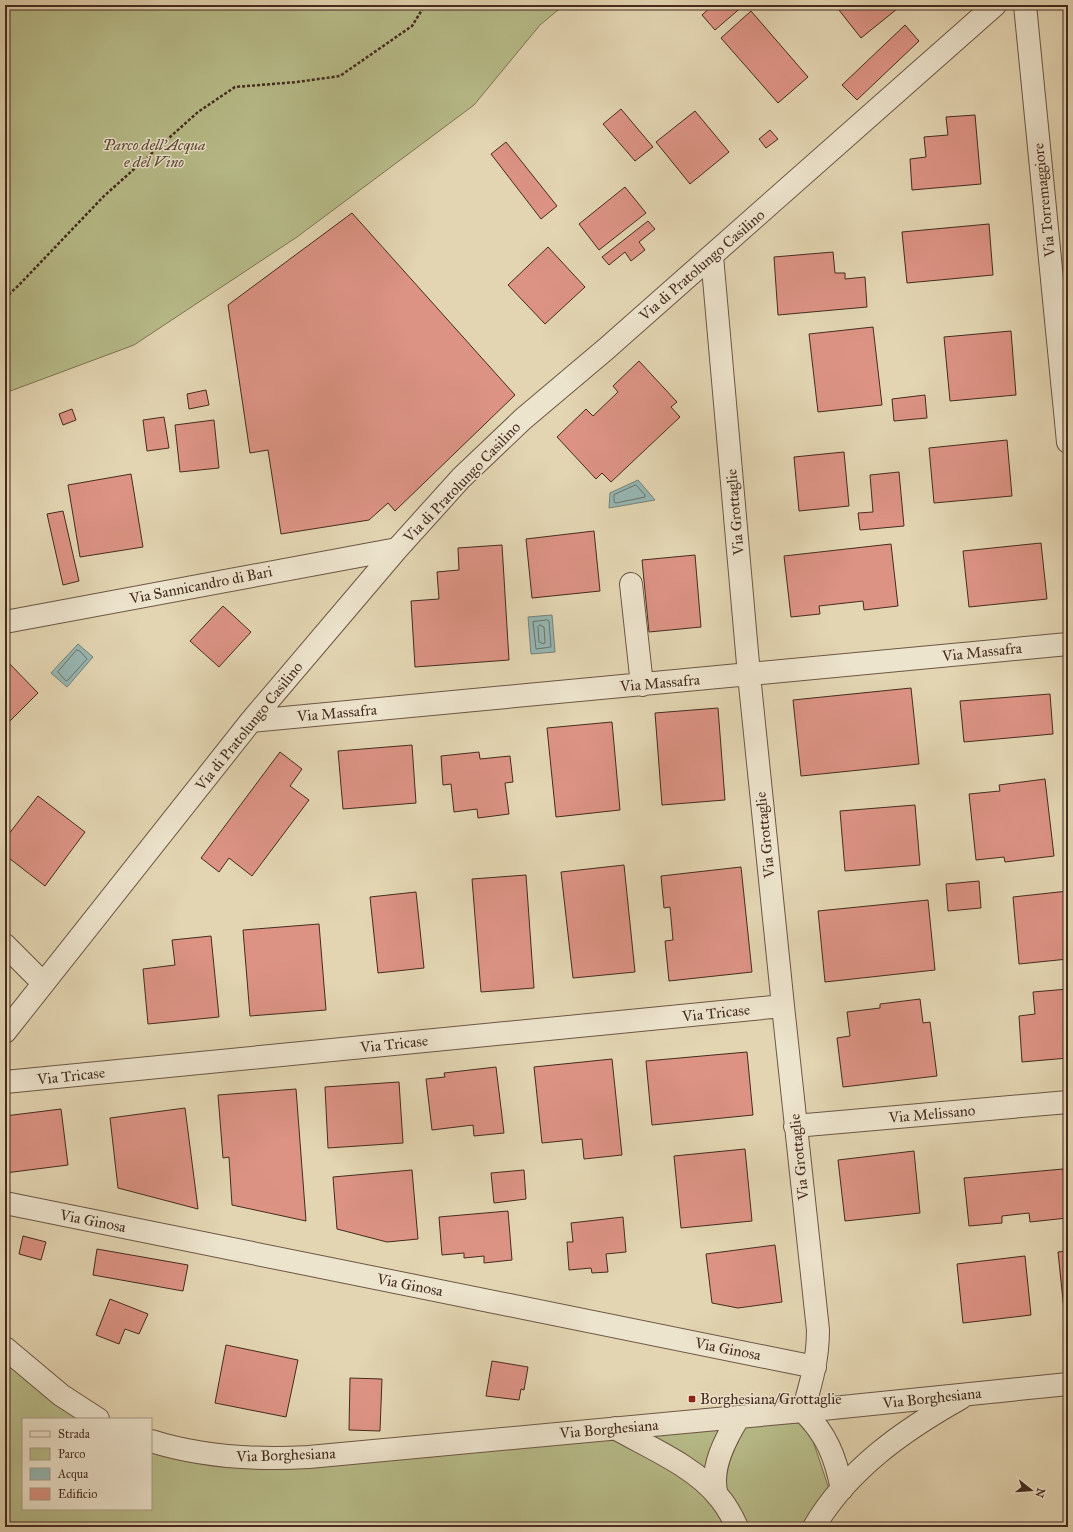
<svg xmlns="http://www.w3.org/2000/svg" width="1073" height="1532" viewBox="0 0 1073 1532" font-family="'IM FELL Great Primer',serif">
<rect width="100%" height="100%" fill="#e3d5b2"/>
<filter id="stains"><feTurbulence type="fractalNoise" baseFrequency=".005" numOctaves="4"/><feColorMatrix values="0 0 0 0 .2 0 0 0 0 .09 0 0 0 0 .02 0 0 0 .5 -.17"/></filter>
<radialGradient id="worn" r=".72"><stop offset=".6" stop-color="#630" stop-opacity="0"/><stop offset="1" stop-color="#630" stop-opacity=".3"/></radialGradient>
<path fill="#b7bc89" stroke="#7e7454" d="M5,5H564L540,25L474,105L297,237L134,345L5,393Z
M5,1348L108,1419H23V1509H151V1441L222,1456L803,1411L832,1498L820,1527H5Z"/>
<path fill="#96b7b3" stroke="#767f78" d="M638,480L655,500L609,508L610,493Z
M552,615L555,652L531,654L528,617Z
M78,644L93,657L67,687L51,673Z"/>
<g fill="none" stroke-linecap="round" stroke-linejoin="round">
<path stroke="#6e7169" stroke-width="1" d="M636,485L645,495V497L616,503L614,502V495Z
M547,620L549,621L551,647L536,649L533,622Z
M540,625L544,627L545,642L544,644L539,642L538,627Z
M77,650L80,651L87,659L68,680L66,681L58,672Z"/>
</g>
<path fill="#dc9384" stroke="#452b1f" d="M713,5H744L715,30L702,15Z
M835,5H894L897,9L861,38Z
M751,11L808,77L778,103L721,38Z
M905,25L919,41L857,100L842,85Z
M621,109L653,147L635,161L603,124Z
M695,111L729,152L690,184L656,142Z
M975,115L981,184L912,190L910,159L926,157L924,137L948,135L946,117Z
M770,130L778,139L766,148L759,139Z
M506,142L557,206L541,219L491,154Z
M1068,172V193H1066L1064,173Z
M625,187L646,213L599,250L579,224Z
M352,213L515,395L395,511L388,503L369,520L281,534L268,450L250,453L228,305Z
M648,221L655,229L639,242L645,250L631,261L625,252L609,265L602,257Z
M989,224L993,275L907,283L902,232Z
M548,247L585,287L545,324L508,285Z
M833,252L835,273H845V279L865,277L867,307L778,315L774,257Z
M873,327L882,405L818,412L809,334Z
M1011,331L1016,395L950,401L944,337Z
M639,361L677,402L671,407L680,417L611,482L602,473L596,479L557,437L586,409L593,416L618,392L613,386Z
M206,390L209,405L189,409L187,394Z
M925,395L927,418L894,421L892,399Z
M72,409L76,420L63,425L59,414Z
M164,417L169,448L147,451L143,420Z
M214,420L219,468L180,472L175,425Z
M1007,440L1012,496L934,503L929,448Z
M844,452L849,506L799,511L794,457Z
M899,472L904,526L860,530L858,513L873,512L870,475Z
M131,474L143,547L80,557L68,485Z
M63,511L79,581L63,585L47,514Z
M594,531L600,591L532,598L526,539Z
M1041,543L1047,599L969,607L963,551Z
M891,544L898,606L864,610L863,601L819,606L820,614L791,617L784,556Z
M502,545L509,660L415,667L411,601L439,599L437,572L459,570L458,548Z
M695,555L701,627L649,632L642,560Z
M223,606L251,632L219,667L190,641Z
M5,659L38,693L5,726Z
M911,688L919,764L801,776L793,700Z
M1050,694L1053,734L964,742L960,701Z
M718,708L725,800L662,805L655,713Z
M612,722L620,810L556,817L547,728Z
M412,745L416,803L343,809L338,751Z
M280,752L302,769L290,786L309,800L252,876L229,858L219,872L201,858Z
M479,752L480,759L510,756L513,782L505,783L509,814L478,818L477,809L454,812L451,784L443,785L441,756Z
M1045,779L1054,856L1005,862L1004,857L976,860L969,794L1000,791L999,785Z
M38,796L85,832L45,886L5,855V839Z
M915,805L920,865L845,871L840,811Z
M624,865L635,972L573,978L561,872Z
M741,867L752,972L669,981L665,941L673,940L670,907L664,908L661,876Z
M526,875L534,988L481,992L472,879Z
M979,881L981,908L948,911L946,884Z
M1068,891V959L1019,964L1013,897Z
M416,892L424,968L378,973L370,897Z
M928,900L935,970L825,982L818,911Z
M319,924L326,1010L250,1016L243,930Z
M211,936L219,1017L148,1024L143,969L175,965L172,940Z
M1068,989V1058L1022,1062L1019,1016L1035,1014L1033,992Z
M920,999L923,1023L930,1022L937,1076L843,1087L837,1038L850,1036L847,1012L880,1008V1004Z
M747,1052L753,1115L652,1125L646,1061Z
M612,1059L622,1155L584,1159L582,1139L542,1143L534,1067Z
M496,1067L504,1133L474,1136L473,1125L432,1130L426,1079L445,1077L444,1073Z
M399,1082L403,1143L328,1148L325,1087Z
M296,1089L306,1221L232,1205L229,1157L223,1158L218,1095Z
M185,1108L198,1209L118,1188L110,1118Z
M61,1109L68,1165L5,1173V1116Z
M745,1149L752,1221L681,1228L674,1156Z
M914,1151L920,1213L845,1221L838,1160Z
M1063,1169L1067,1218L1030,1222L1029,1213L1002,1216V1223L969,1226L964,1178Z
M412,1170L418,1239L387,1242L337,1229L333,1177Z
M524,1170L526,1199L494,1203L491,1173Z
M508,1211L512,1260L484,1263V1256L464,1258V1253L442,1255L439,1217Z
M623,1217L626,1252L606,1254L608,1272L592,1273L591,1268L569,1270L567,1242H573L571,1223Z
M23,1236L46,1242L41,1260L19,1254Z
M775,1245L782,1302L738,1308L712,1303L706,1254Z
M97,1249L188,1265L183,1291L93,1275Z
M1068,1251V1310H1064L1058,1252Z
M1025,1256L1031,1315L963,1323L957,1264Z
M5,1278L10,1283L5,1289Z
M110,1299L148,1314L139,1334L125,1329L119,1344L96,1335Z
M226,1345L298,1360L286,1417L215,1403Z
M492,1361L528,1367L524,1390L521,1389L519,1400L486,1396Z
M350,1378L382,1379L380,1431L349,1430Z"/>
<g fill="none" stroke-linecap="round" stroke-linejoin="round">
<g stroke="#6c5644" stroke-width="24">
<path id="minor" d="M1025,5L1068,442
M712,256L749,675L783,1006L818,1330C818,1360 811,1383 803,1411C827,1435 835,1456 842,1489
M631,584L642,685
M5,622L397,549
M251,721L1068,644
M5,945L43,983
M5,1032L251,721L397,549L461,478L523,419L606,349L995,5
M5,1082L783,1006
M795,1126L1068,1102
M5,1203L815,1367
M5,1348L61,1395L98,1419
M615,1428C648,1447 694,1466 718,1496C726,1505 732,1516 737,1527
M151,1441C202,1457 256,1460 309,1457L803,1411L1068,1384
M717,1495C709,1469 726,1438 739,1417
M814,1527C848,1469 904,1430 961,1398"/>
</g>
<path stroke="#452b1f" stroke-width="2.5" stroke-dasharray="3 2" stroke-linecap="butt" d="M5,298L19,285L104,196L198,112L235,87L297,82L340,76L412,26L425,5"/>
<use href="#minor" stroke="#ede4cd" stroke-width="22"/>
</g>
<rect fill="#8f2418" stroke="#ede4cd" stroke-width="1.5" x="688" y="1395" width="8" height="8" rx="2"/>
<g text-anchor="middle" stroke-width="3" stroke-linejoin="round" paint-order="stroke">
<g font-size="15" font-style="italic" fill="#5c4834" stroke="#ede4cd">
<text x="154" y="150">Parco dell'Acqua<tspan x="154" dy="17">e del Vino</tspan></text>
</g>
<g font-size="15" fill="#452b1f" stroke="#ede4cd">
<text transform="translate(1044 200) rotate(-96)" y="5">Via Torremaggiore</text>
<text transform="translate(702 265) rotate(-41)" y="5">Via di Pratolungo Casilino</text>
<text transform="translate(462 482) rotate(-46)" y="5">Via di Pratolungo Casilino</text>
<text transform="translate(735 512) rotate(-95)" y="5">Via Grottaglie</text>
<text transform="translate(201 585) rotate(-11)" y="5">Via Sannicandro di Bari</text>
<text transform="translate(982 652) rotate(-6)" y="5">Via Massafra</text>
<text transform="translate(660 683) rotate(-5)" y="5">Via Massafra</text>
<text transform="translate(337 713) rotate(-5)" y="5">Via Massafra</text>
<text transform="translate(249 726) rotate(-51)" y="5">Via di Pratolungo Casilino</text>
<text transform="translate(765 835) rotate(-96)" y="5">Via Grottaglie</text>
<text transform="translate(716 1013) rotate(-6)" y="5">Via Tricase</text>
<text transform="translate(394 1044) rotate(-6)" y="5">Via Tricase</text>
<text transform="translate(71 1076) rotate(-6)" y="5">Via Tricase</text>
<text transform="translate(932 1114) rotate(-5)" y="5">Via Melissano</text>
<text transform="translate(799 1157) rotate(-96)" y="5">Via Grottaglie</text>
<text transform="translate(93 1221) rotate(11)" y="5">Via Ginosa</text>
<text transform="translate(410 1285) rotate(11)" y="5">Via Ginosa</text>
<text transform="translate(728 1349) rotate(11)" y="5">Via Ginosa</text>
<text transform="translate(932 1398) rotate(-6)" y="5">Via Borghesiana</text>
<text transform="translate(609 1429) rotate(-5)" y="5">Via Borghesiana</text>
<text transform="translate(286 1455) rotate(-2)" y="5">Via Borghesiana</text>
</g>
<g font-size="15" fill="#452b1f" stroke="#ede4cd" text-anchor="start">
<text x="700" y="1404">Borghesiana/Grottaglie</text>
</g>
</g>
<rect width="1073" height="1532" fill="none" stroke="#e3d5b2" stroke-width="20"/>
<rect x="6" y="6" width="1061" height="1520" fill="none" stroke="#452b1f" stroke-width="2"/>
<rect x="10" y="10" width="1053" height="1512" fill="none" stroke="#452b1f"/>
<rect x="22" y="1418" width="130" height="92" fill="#ede4cd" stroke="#aa9a87"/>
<rect x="30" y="1431" width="20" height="6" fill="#ede4cd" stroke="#aa9a87"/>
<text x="58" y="1438" font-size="12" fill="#452b1f">Strada</text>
<rect x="30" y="1448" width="20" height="12" fill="#b7bc89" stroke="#aa9a87"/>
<text x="58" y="1458" font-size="12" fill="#452b1f">Parco</text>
<rect x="30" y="1468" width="20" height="12" fill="#96b7b3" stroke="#aa9a87"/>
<text x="58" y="1478" font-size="12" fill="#452b1f">Acqua</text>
<rect x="30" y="1488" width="20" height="12" fill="#dc9384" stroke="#aa9a87"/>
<text x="58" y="1498" font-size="12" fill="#452b1f">Edificio</text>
<g transform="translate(1031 1490) rotate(107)" stroke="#ede4cd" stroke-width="3" paint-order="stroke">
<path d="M0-3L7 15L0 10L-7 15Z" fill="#452b1f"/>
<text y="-6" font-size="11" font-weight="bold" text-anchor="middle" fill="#452b1f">N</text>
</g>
<rect width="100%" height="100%" filter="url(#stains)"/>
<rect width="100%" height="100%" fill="url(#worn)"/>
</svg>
